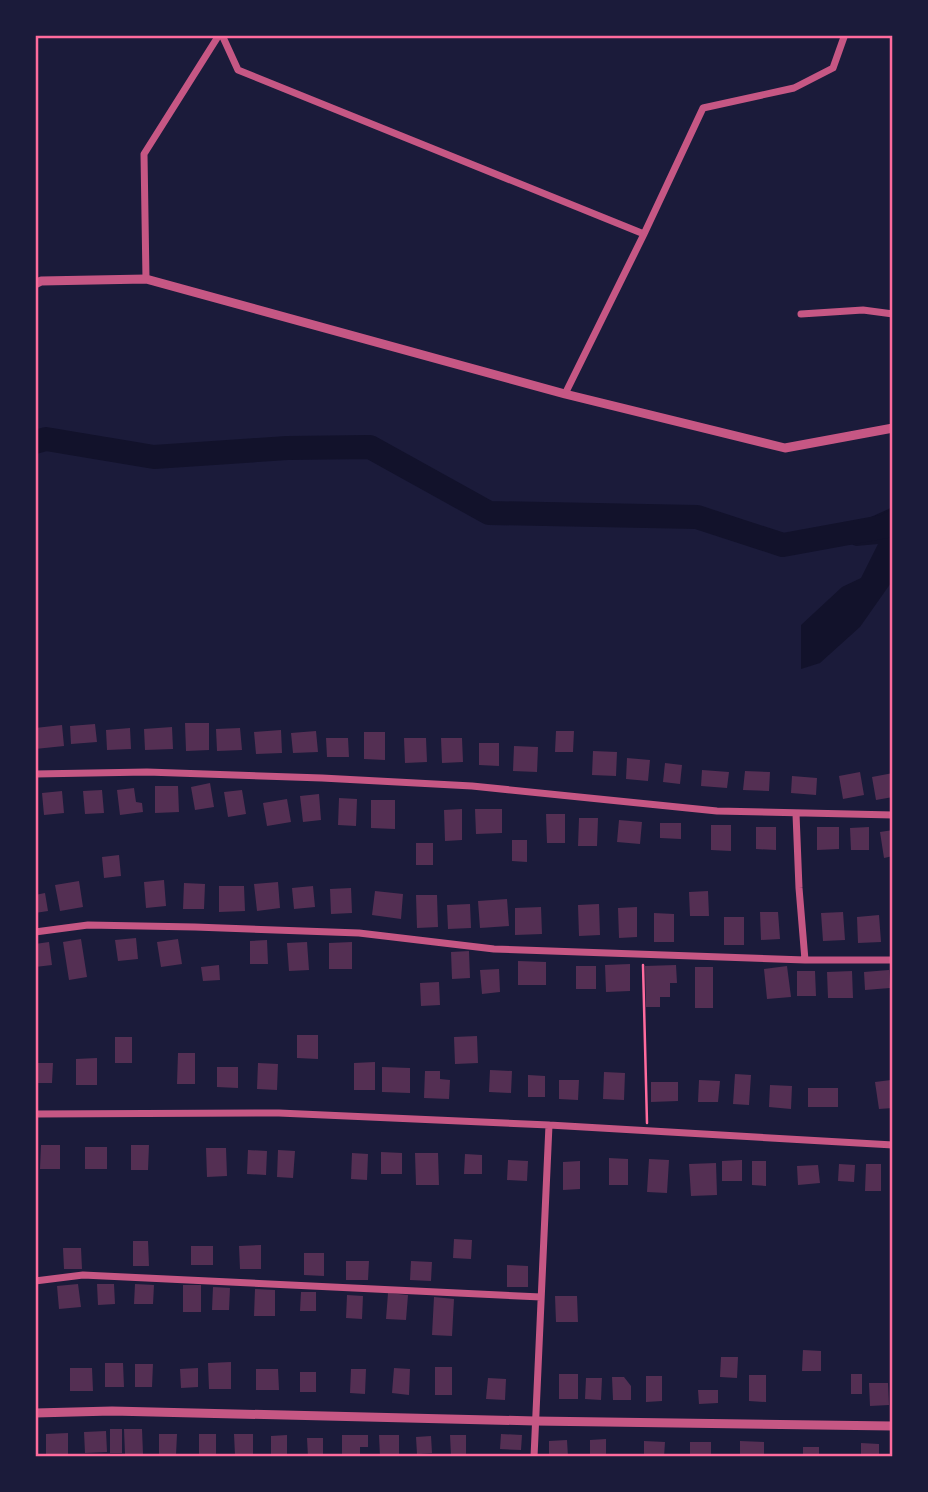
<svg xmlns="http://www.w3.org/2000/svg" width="928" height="1492" viewBox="0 0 928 1492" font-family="'Libre Baskerville',serif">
<rect width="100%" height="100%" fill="#1b1b3a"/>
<path fill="#12122b" d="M893,507V580L860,627L820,663L801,669V625L842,587L861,578L878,544L856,546L829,536Z"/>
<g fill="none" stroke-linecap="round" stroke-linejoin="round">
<path stroke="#12122b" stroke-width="24" d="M35,442L46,439L154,457L287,448L370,447L489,513L697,517L783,545L887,526L893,522"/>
</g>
<path fill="#542f53" d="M185,723H209V750L186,751Z
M95,724L97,742L71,744L70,726Z
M62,725L64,746L35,749V728Z
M172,727L173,749L145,750L144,729Z
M130,728L131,749L107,750L106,730Z
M240,728L242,750L217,751L216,729Z
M281,730L282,753L256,754L254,732Z
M316,731L318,752L293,753L291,733Z
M556,731H574L573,752H555Z
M364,732H385V760L364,759Z
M326,738H348L349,757H327Z
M404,738H426L427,762L405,763Z
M441,738H462L463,762L442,763Z
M479,743H499V766L479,765Z
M514,746L538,747L537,772L513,771Z
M593,751L617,752L616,776L592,775Z
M627,758L650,760L648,781L626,779Z
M665,763L682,765L680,784L663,782Z
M702,770L729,772L727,788L701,786Z
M745,771L770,772L769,791L743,790Z
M860,772L864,795L843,799L839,776Z
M893,773V797L876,800L872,777Z
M792,776L817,778L816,795L791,793Z
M210,783L214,807L195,810L191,787Z
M155,786H178L179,812L155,813Z
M134,788L136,802L142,803L143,812L120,815L117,790Z
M102,790L104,813L85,814L83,791Z
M242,790L246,814L228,817L224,792Z
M62,791L64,813L44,815L42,793Z
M319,794L321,820L303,822L300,796Z
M339,798L357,799L356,826L338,825Z
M287,799L291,822L267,826L263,803Z
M371,800H395V829L371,828Z
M462,809V840L445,841L444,810Z
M475,809H502V833L476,834Z
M546,814H565V843H547Z
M579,818H598L597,846H578Z
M619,820L642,822L640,844L617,842Z
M660,823H681V839L660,838Z
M711,825H731V851L711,850Z
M756,827H776V850L756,849Z
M817,827H839V849L817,850Z
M869,827V850H851L850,828Z
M893,830V856L884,858L880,832Z
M512,840H527V862L512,861Z
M416,843H433V865H416Z
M119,855L121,876L104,878L102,857Z
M164,880L166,906L146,908L144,882Z
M79,881L83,907L60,911L55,885Z
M278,882L280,908L257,911L254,884Z
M184,883L205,884L204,909H183Z
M219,886H244L245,911L219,912Z
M313,886L315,907L294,909L292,888Z
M351,888L352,913L331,914L330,889Z
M375,891L403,894L401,919L372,915Z
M708,891L709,916H690L689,892Z
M45,893L48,911L35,913V895Z
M416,895H437L438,927L417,928Z
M507,899L509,926L480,928L478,901Z
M470,904L471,928L448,929L447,905Z
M599,904L600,935L579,936L578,905Z
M541,907L542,934L515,935V908Z
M637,907V937L619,938L618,908Z
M760,912H778L780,939L761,940Z
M843,912L845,940L823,941L821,913Z
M654,913L674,914V942H654Z
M879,915L881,942L858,943L857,917Z
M724,917H744V945H724Z
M136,938L138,959L118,961L115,940Z
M81,939L87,977L69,980L63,942Z
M178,939L182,964L161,967L157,942Z
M267,940L268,964H250V941Z
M49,942L52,965L35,967V944Z
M307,942L309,970L289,971L287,943Z
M352,942V969H329V943Z
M469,951L470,978L452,979L451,952Z
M518,961L546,962V985H518Z
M630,964V991L606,992L605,965Z
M219,965L220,980L203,981L201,967Z
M676,965L677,983H670V997H660V1007H646L645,966Z
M576,966H596V989H576Z
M787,966L791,997L767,999L764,969Z
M695,967H713V1008H695Z
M499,969L500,992L482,994L480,970Z
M889,970L890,988L865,990L864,972Z
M797,971H815L816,996H797Z
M852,971L853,998H828L827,972Z
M439,982L440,1005L421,1006L420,983Z
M297,1035H318V1059L297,1058Z
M477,1036L478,1063L455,1064L454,1037Z
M115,1037H132V1063H115Z
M178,1053H195V1084H177Z
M97,1058V1085H76V1059Z
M375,1062V1090H354V1063Z
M37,1063H53L52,1083H36Z
M258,1063L278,1064L277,1090L257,1089Z
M217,1067H238V1088L217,1087Z
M382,1067L410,1068V1093L382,1092Z
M490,1070L512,1071L511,1093L489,1092Z
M425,1071H440V1079L450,1080L449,1099L424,1098Z
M604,1072L625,1073L624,1100L603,1099Z
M735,1074L751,1075L749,1105L733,1104Z
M528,1075L545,1076V1097H528Z
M559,1080H579L578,1100L559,1099Z
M699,1080L720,1081L718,1102H698Z
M891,1080L893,1108L879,1109L875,1082Z
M651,1082H678V1101L651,1102Z
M770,1085L792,1086L791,1109L769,1107Z
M808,1088H838V1107H808Z
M41,1145H60V1169H40Z
M131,1145H149L148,1170H131Z
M85,1147H107V1169H85Z
M206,1148H226L227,1176L207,1177Z
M248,1150L267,1151L266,1175L247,1174Z
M278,1150L295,1151L293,1178L277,1177Z
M381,1152L402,1153V1174H381Z
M352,1153L368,1154L367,1180L351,1179Z
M415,1153H438L439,1185H416Z
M465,1154L482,1155V1174H464Z
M609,1158L628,1159V1185H609Z
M649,1159L669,1160L667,1193L647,1192Z
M508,1160L528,1161L527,1181L507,1180Z
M742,1160V1181H722V1161Z
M580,1161V1189L563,1190V1162Z
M752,1161H766V1186L752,1185Z
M716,1163L717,1195L691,1196L689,1164Z
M839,1164L855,1165L854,1182L838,1181Z
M866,1164H881V1191H865Z
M818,1165L820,1183L798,1185L797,1166Z
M454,1239L472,1240L471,1259L453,1258Z
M133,1241H148L149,1266H133Z
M261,1245V1269H240L239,1246Z
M191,1246H213V1265H191Z
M63,1248H81L82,1269H64Z
M304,1253H324V1276L304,1275Z
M346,1261H369L368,1280H346Z
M411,1261L432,1262L431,1281L410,1280Z
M507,1265L528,1266V1287H507Z
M78,1284L81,1307L59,1309L57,1286Z
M97,1284H114L115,1304L98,1305Z
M135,1284L154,1285L153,1304H134Z
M183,1285H201V1312H183Z
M213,1287L230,1288L229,1310H212Z
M255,1289L275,1290V1316H254Z
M301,1292H316V1311H300Z
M388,1293L408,1295L406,1320L386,1319Z
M347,1295L363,1296L362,1319L346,1318Z
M555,1296H577L578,1322H556Z
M434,1297L454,1299L452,1336L432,1335Z
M803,1350L821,1351V1371H802Z
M721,1357H738L737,1378L720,1377Z
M231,1362V1389H209L208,1363Z
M105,1363H123L124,1387H105Z
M135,1364H153L152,1387H135Z
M435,1367H452V1395H435Z
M70,1368H92L93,1391H70Z
M198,1368V1387L181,1388L180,1369Z
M394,1368L410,1369L409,1395L392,1393Z
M256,1369H278L279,1390H256Z
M351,1369H366L365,1394L350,1393Z
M300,1372H316V1392H300Z
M559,1374H578V1399H559Z
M851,1374H862V1394H851Z
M749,1375H766V1402L749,1401Z
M646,1376H662V1401L646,1402Z
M612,1377H624L631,1386V1400H613Z
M488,1378L506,1379L505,1400L486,1399Z
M586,1378H602L601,1400L585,1399Z
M869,1383H888L889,1405L870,1406Z
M698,1390H718V1403L699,1404Z
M110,1429H122V1453H110Z
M124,1429H142L143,1454H125Z
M106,1431L107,1452L85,1453L84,1432Z
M68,1433V1457H46V1434Z
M159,1434H177L176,1455H159Z
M199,1434H216V1456H199Z
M234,1434H253V1455H235Z
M501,1434L522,1435L521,1450L500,1449Z
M287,1435V1457H271V1436Z
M342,1435H368V1447H360V1457H342Z
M379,1435H399V1457H380Z
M450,1435H466V1455L451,1456Z
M431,1436L432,1453L417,1454L416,1437Z
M307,1438H323V1457H308Z
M606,1439V1457H590V1440Z
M567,1440L568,1457H549V1441Z
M644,1441L665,1442L664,1457H644Z
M740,1441L764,1442V1457H740Z
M690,1442H711V1457H690Z
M861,1443L879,1444V1457H861Z
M803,1447H819V1457H803Z"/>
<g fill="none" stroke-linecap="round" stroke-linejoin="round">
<path stroke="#ff6b9d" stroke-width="2.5" d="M643,965L647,1123"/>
<path stroke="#c65784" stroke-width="7" d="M222,35L238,70L644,234
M146,279L144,154L219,35
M801,314L863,310L893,314
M565,394L644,234L703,108L794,88L833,68L844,37V35
M35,774L147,772L322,778L472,786L717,811L893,815
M796,814L799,888L805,960
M35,932L88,925L195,927L359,933L494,949L805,960H893
M35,1114L279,1113L549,1125L893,1145
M35,1281L83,1275L541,1297
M534,1457L549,1125"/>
<path stroke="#c65784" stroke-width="9" d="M35,284L41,281L146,279L565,394L785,448L893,428
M35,1413L112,1411L535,1421L893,1426"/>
</g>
<rect width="928" height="1492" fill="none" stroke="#1b1b3a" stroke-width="74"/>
<rect x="37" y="37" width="854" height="1418" fill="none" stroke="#ff6b9d" stroke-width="2.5"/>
</svg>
